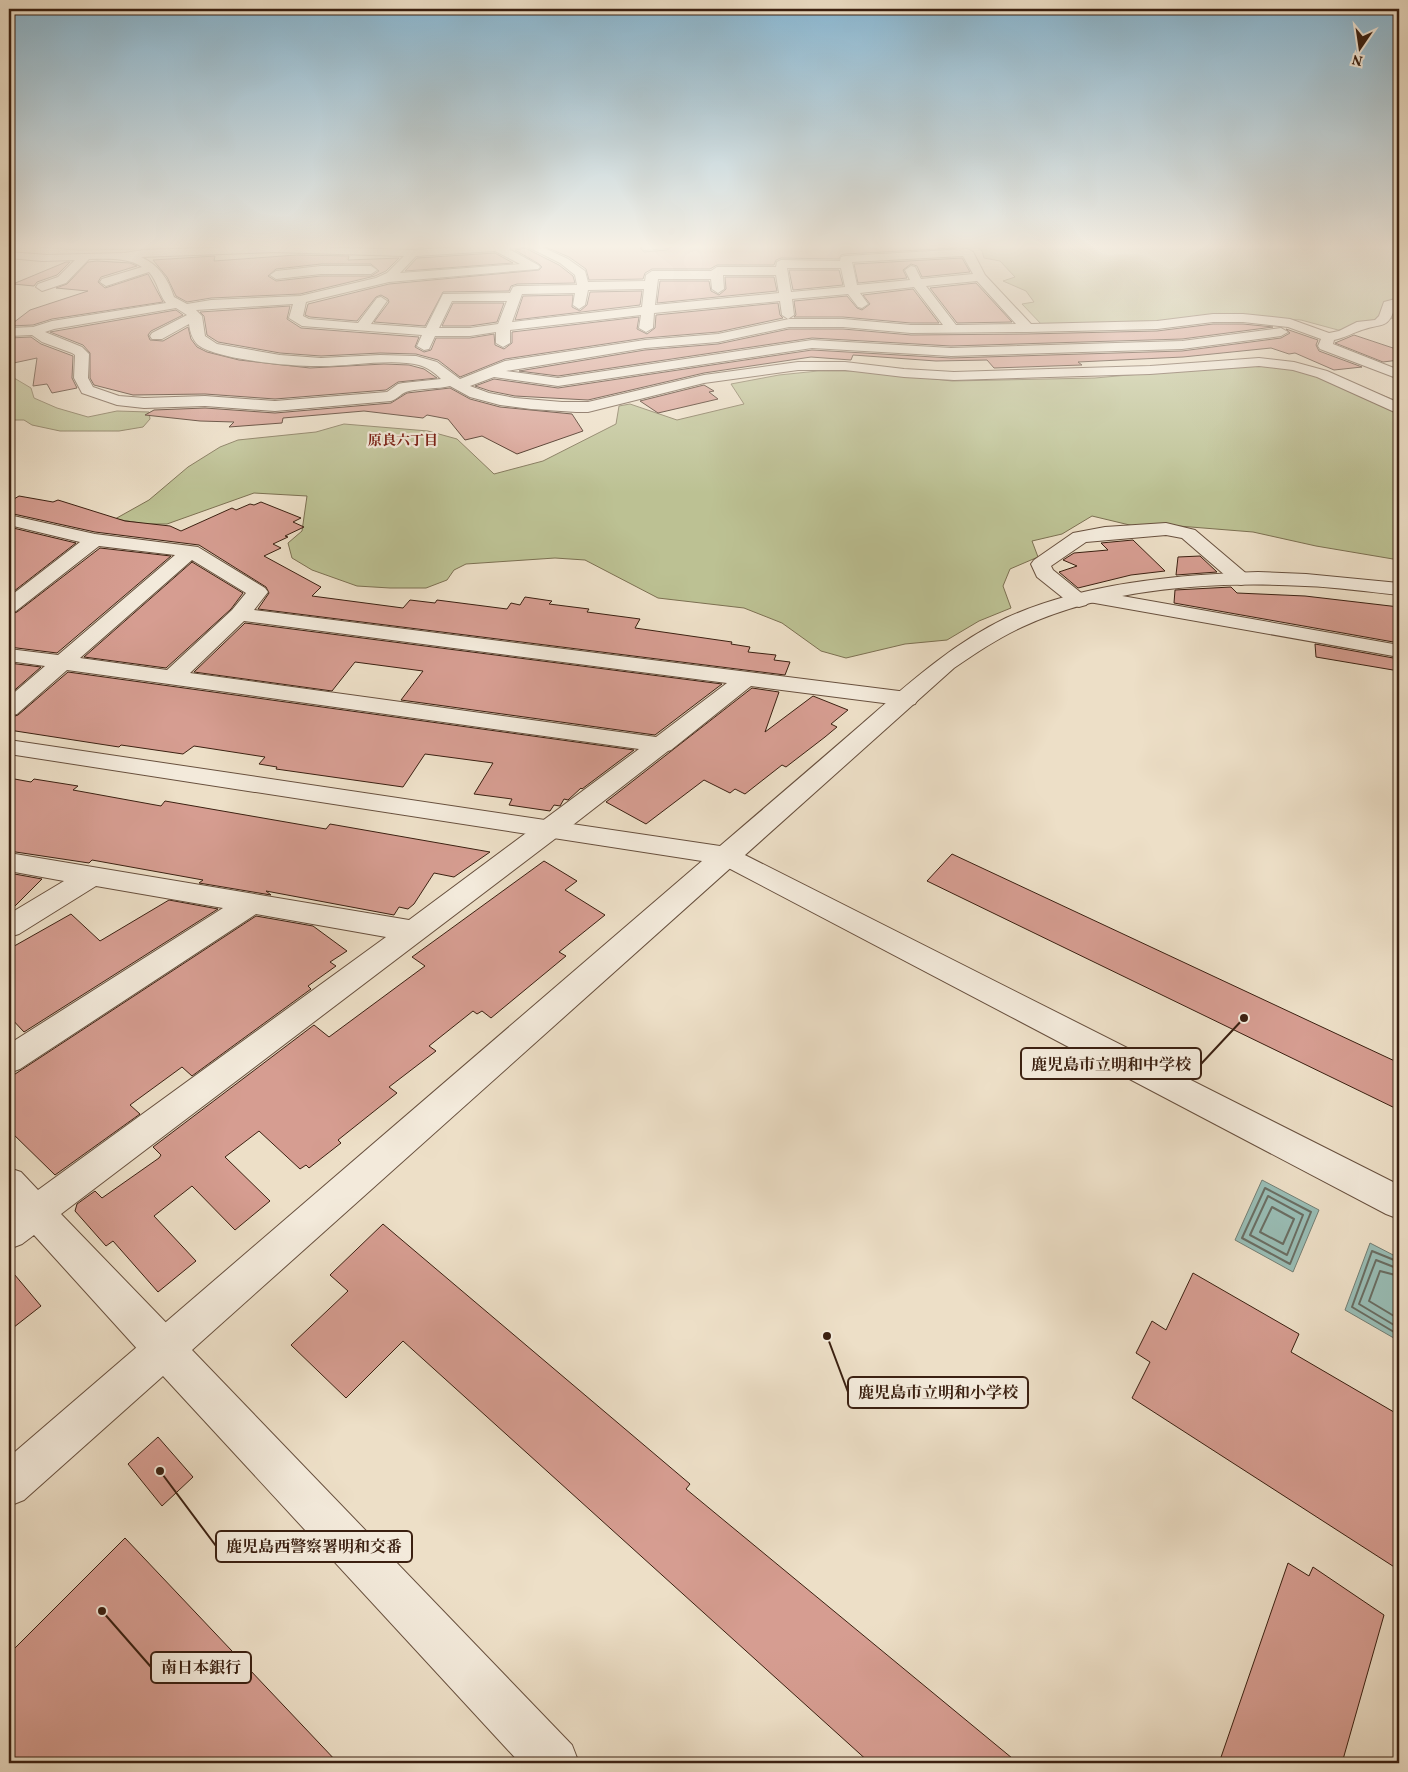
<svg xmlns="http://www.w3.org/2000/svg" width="1408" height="1772" viewBox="0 0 1408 1772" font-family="Vollkorn,'Noto Serif JP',serif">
<rect width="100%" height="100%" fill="#eddfc7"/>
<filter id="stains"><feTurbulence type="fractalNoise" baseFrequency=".004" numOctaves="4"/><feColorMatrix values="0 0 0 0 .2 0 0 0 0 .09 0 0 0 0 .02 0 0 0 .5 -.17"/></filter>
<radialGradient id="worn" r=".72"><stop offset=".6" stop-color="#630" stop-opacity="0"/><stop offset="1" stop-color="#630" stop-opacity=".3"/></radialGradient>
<path fill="#bcc193" stroke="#7c7052" d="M9,245H297L290,247L78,250Z
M346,245H502L440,251L343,250Z
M976,245H1399V311L1393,318L1355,331L1338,330L1301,320L1243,317L1156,324L1043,326L1022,304L1034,302L1026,291L1003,281L1015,277L1000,261L984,258L982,251Z
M1265,363L1317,369L1399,402V560L1316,546L1253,532L1166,525L1138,527L1092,516L1062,534L1032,541L1038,557L1010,569L1003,586L1011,608L979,621L947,640L905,644L846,658L821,651L782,623L744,608L658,598L585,560L555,558L466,564L454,570L447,580L426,588H390L357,586L312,570L292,558L288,543L302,531L307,496L254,493L167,524H146L115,519L149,500L188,467L220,447L238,440L316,432L344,424L428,431L457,439L494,474L543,461L616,424L619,406L630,404L677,420L744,404L731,384L779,375L818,371H865L952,381L1095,378Z
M9,375L31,388L34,398L57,408L88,417L117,411L149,412L150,419L143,427L119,431H60L32,425L24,420H9Z"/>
<path fill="#99bdb5" stroke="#737e73" d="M1262,1180L1319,1210L1293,1272L1235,1240Z
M1370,1243L1399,1258V1341L1345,1310Z"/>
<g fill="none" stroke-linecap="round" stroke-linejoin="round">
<path stroke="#6a6e63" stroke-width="2" d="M1265,1188L1311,1212L1290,1264L1242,1238Z
M1268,1196L1303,1215L1287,1255L1250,1235Z
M1272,1207L1294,1219L1283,1244L1260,1232Z
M1399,1262L1372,1251L1352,1307L1399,1335
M1399,1269L1376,1260L1359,1304L1399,1328
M1399,1276L1380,1271L1369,1301L1399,1319"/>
</g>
<path fill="#d69d91" stroke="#3b2011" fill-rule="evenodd" d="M541,245H645L640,248L644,252L667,250L675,245H955L957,248L845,254L841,255L839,259L781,258L776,260L774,265H717L710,269H652L645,273L643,279L589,280L586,269L569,257Z
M525,248L559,265L573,276L575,283L517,284L511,286L509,291L443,292L425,326L374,322L389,302L388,299L381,295L376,297L357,321L310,317L305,315L308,304L389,284L539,270L542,267L539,264L515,250Z
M495,253L513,263L405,271L417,258Z
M297,255L349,256L348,260L399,258L386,271L375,276L300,294L211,298L187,302L176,296L167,277L153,260L215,256L214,261ZM321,264H371L379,271L371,276H321L276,281L268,276L276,269Z
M962,258L970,272L922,277L917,266L911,264L903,270L907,278L858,283L854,264Z
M97,261L130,263L137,266L101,277L98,282L105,288L148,274L163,302L52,319L33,325L9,326L30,310L88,291L56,288L67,284L88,262Z
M66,262H70L57,275L37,282L34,286L13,284Z
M789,270H839L843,285L793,290Z
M725,277H774L777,291L657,303L660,281H709L711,291L719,295L726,289Z
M976,283L1012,322L957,323L930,288Z
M913,289L939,323H911L843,317H794L796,315L794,301L847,296L857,308L862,310L870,304L863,295Z
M642,291L640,305L515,320L523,296L573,295L572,307L580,311L587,305L590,292Z
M453,303H504L497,322L470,326H442Z
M778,303L780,315L783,318L718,332L645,338L505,359L460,377L438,360L416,354L380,353L321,356L280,353L218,342L207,335L204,316L200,312L290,306L287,319L301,328L419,337L415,347L424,352L431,350L436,338H470L494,334L495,345L504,349L512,343V332L639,317L637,329L647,334L655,328L656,315Z
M176,310L183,315L151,331L148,335L150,340L163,341L188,327L191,339L197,347L207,352L239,360L310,368L384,364L409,365L424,369L437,378L398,382L386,390L275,399L205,394L133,395L94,385L90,378V353L83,345L50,332Z
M1213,324H1243L1273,327L1182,339L951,346L812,338L558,376L519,371L645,350L718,344L789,329H843L911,335L1027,334L1157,331Z
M1286,329L1318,340L1316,345L1319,351L1362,367L1334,370L1295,353L1289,354L1271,348L1183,357L1078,362L1082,365L994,368L987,360L936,361L853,355L851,360L811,357L704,373L588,400L515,396L490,391L475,386L494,379L558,388L812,350L951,358L1182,351L1281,338L1290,333Z
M1354,335L1399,350V360L1383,362L1335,343Z
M31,337L41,344L73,356L72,378L77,388L52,393L47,384L33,386L37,358L9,364V338Z
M704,385L714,391L709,392L718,399L658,413L640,401Z
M450,388L470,399L500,407L572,414L583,431L517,454L482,436L465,440L448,419L427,415L423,418L364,411L283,418L282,423L229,427L234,422L200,421L145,415L154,410L205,408L275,413L391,403L407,393Z
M19,496L53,502L58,500L125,521L170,526L181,531L232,508L236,510L250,504L254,505L261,502L301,518L293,522L304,527L285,536L288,537L273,544L281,548L264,556L321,587L312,596L403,608L410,600L435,603L437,600L507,609L511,603L520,605L525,597L552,601L549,604L589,609L587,612L640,619L635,628L732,642L731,644L750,647L748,652L776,655L774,660L790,662L785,675L258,609L269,593L266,587L199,545L95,532L9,513V502Z
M9,527L76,543L9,595Z
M1133,540L1165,571L1131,575L1078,588L1059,572L1077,566L1063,560L1074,553L1108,550L1101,543Z
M100,548L171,556L57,653L9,647V615L17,612Z
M1200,556L1217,572L1176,575L1178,557Z
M192,562L243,593L231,609L166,668L84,657Z
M1231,587L1237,593L1305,596L1399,607V643L1174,603L1175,590Z
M245,623L722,684L655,735L401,700L423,671L355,662L332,691L194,672Z
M1315,644L1399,659V671L1316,657Z
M9,663L41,667L9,695Z
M68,672L634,750L582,789L581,788L568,800L564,799L560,806L554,805L550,811L509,805L512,799L474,794L493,763L425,754L403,787L276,769L277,767L259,764L265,757L207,748L194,746L183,754L121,745L119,747L9,730V718L18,715Z
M752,688L779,692L765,732L813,696L848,710L831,724L837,727L825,737L786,767L782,765L745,794L735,789L730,793L704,780L646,824L606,802Z
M9,778L31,782L34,779L78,786L73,790L161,806L165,801L326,829L330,824L490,852L454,877L434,873L414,904L408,909L399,907L394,915L266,891L271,895L199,883L203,880L92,860L89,863L9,851Z
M952,854L1399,1063V1110L927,881Z
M544,861L577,881L565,890L605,915L559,952L566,956L491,1018L482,1011L477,1014L473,1011L429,1046L436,1051L389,1087L397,1093L338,1140L341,1143L309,1168L306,1165L300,1169L259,1131L225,1157L270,1201L235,1230L192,1186L154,1216L196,1261L158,1292L113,1241L106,1246L75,1211L77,1204L95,1191L102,1198L159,1158L161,1155L153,1147L314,1025L329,1037L425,966L412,957Z
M9,873L42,879L9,912Z
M169,900L218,909L24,1032L9,1016V949L71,914L100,941Z
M256,916L313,926L347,951L330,962L336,966L308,986L311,989L192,1076L182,1067L130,1105L140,1114L55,1175L9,1130V1078Z
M383,1224L690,1484L686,1489L1018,1763H870L403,1341L346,1398L291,1345L348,1291L330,1275Z
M9,1268L41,1306L9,1331Z
M1193,1273L1299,1334L1291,1352L1399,1415V1570L1132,1398L1150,1362L1136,1353L1152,1321L1166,1330Z
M158,1437L193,1477L162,1506L128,1464Z
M125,1538L338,1763H9V1654Z
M1288,1563L1309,1576L1313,1567L1384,1615L1342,1763H1219Z"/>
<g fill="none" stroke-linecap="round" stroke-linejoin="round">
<g stroke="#68503e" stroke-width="2">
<path id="minor" d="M492,245H538L568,259L585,271L588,282L645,281L646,275L652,271H711L717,267H776L777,262L781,260L840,261L841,257L845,256L967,249L973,252L985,275L1031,324L1157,321L1213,314H1243L1290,319L1329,333L1339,331L1357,322L1375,320L1379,316L1384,302L1399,298V306L1395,307C1388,329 1383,323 1365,329C1354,332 1345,338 1334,340L1333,344L1399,370V379L1320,349L1318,346L1321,339L1288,327L1243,322H1213L1157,329L1027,332L911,333L843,327H789L718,342L645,348L506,371L558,378L812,340L951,348L1182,341L1281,328L1288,332L1281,336L1182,349L951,356L812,348L558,386L494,377L470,386L489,393L515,398L562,402H588L704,375L798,362H845L904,369L954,372L1150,366L1259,358L1294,362L1327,371L1399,403V414L1317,377L1293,370L1259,366L1150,374L954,380L904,377L845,370H798L704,383L588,412H576L531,409L500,405L470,397L450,386C437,389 423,388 409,391C402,392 398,399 391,401L275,411L205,406L144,408L117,405L82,393L74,378L75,355L72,353L42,342L32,335L9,336V328L33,327L52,321L166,303C158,293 158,282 149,272L106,286L100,282L102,279L142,267C127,257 107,259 89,259L66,283L42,291L36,287L38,284L58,277L75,260L42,261L9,258V252L47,255L124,253L144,250L274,246L413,250ZM524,245L560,263L575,275L577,285L517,286L513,287L510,293L443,294L426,328L371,324L387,301L381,297L377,298L358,323L309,319L303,316L306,302L389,282L538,269L540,267L538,265L509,249L523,247ZM495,251L520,264L400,273L416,256ZM274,252L404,256L387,273L376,278L300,296L211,300L187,304L174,297C168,279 159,265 141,257ZM963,256L973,274L921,279L915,267L911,266L905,270L910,280L857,285L852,262ZM787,268H841L845,287L791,292ZM723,275H776L779,293L655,305L658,279H711L712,289L718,293L724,289ZM977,281L1016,324L956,325L926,286ZM914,287L943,325H911L843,319H789L718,334L645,340L505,361L460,379L437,362L416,356L380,355L321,358L280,355L217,344L205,336L202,316L196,310L293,304L289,318L302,326L422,335L417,346L424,350L429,349L435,336H470L496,332V343L503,347L510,343V330L641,315L639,328L646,332L653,328L654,313L780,301L782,315L788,319L794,315L792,299L848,294L858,307L862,308L868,304L860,293ZM644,289L642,307L512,322L522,294L575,293L573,305L579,309L585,305L588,290ZM452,301H507L498,324L470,328H439ZM176,308L187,315L152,333L150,336L152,339H162L189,324C190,332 192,339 198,345C218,360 296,367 322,366C349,366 394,358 419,365C427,367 435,373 441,379L403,383L398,384L387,392L275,401L205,396L144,398L119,396L93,387L88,378L89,354L82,347L45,332L54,329Z
M648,245H673L667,248L644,250L642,248Z
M321,266H371L377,270L371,274H321L276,279L270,275L276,271Z
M9,515L95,534L198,547L265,588L268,592L254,610L907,692L915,694L918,699L915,704L907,706L751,686L671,750L668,751L560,835L61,1214L178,1335L184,1349L178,1363L164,1368L150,1363L34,1235L22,1244L9,1249V1211L11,1210L9,1207V1168L21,1172L38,1190L386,937L256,914L20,1069L9,1073V1044L223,908L96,886L19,934L9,937V914L64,881L9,871V853L409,920L639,749L67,670L17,714L9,716V697L45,666L9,661V649L58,655L175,555L99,546L16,611L9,613V597L80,542L9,525ZM192,560L246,593L232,610L167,670L80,658ZM244,621L727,683L656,737L190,673Z
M1166,523L1195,530L1248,575L1251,579L1248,583L1241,585L1234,583L1182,538L1166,535L1086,542L1051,566L1053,570L1085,596L1087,593L1094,591L1399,645V657L1089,602L1086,605L1079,607L1072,605L1037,577L1031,564L1034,560L1073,533L1105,527Z
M726,847L735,850L1399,1185V1219L1386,1214L717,862L713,856L717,850Z"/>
</g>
<g stroke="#68503e" stroke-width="2">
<path id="tertiary" d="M1258,572L1306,574L1399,583V595C1368,592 1337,587 1305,586C1213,581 1106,588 1022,627C998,638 976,653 954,668L192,1350L572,1745L579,1763H520L163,1376L24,1500L9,1506V1457L702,861L9,754V740L720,846C768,805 816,764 863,723C908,684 952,644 1006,618C1083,583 1175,575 1258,572Z"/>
</g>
<use href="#minor" fill="#f3eadb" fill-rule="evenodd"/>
<use href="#tertiary" fill="#f3eadb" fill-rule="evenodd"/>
</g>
<linearGradient id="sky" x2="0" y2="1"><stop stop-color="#88b8d4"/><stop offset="0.5" stop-color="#f7f1e6"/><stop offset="1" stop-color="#f7f1e6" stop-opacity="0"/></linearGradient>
<rect width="1408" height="493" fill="url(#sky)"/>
<g text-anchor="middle" stroke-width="4.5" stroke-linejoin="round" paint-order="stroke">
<g font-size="14" font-weight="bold" fill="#7a1f14" stroke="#f3eadb">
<text x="403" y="445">原良六丁目</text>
</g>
</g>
<path fill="none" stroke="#3b2011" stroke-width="2" d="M1244 1018L1201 1064M827 1336L848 1392M160 1471L216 1546M102 1611L151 1667"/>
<g fill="#3b2011" stroke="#f3eadb" stroke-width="2">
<circle cx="1244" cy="1018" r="5"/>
<circle cx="827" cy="1336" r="5"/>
<circle cx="160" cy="1471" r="5"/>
<circle cx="102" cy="1611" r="5"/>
</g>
<g fill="#f3eadb" stroke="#3b2011" stroke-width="2">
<rect x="1021" y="1048" width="180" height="31" rx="5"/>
<rect x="848" y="1377" width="180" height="31" rx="5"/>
<rect x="216" y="1531" width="196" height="31" rx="5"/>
<rect x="151" y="1652" width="100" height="31" rx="5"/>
</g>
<g font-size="16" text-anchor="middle" font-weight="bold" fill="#3b2011">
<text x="1111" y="1070">鹿児島市立明和中学校</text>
<text x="938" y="1398">鹿児島市立明和小学校</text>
<text x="314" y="1552">鹿児島西警察署明和交番</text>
<text x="201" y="1673">南日本銀行</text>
</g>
<rect width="1408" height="1772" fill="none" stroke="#eddfc7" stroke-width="30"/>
<rect x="10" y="10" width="1388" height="1752" fill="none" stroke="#3b2011" stroke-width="2.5"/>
<rect x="15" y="15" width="1378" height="1742" fill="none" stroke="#3b2011"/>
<g transform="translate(1360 48) rotate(193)" stroke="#f3eadb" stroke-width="4" paint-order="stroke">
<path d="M0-4L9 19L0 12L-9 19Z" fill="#3b2011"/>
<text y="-8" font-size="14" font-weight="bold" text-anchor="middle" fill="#3b2011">N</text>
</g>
<rect width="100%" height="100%" filter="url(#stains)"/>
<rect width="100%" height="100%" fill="url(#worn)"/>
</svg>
